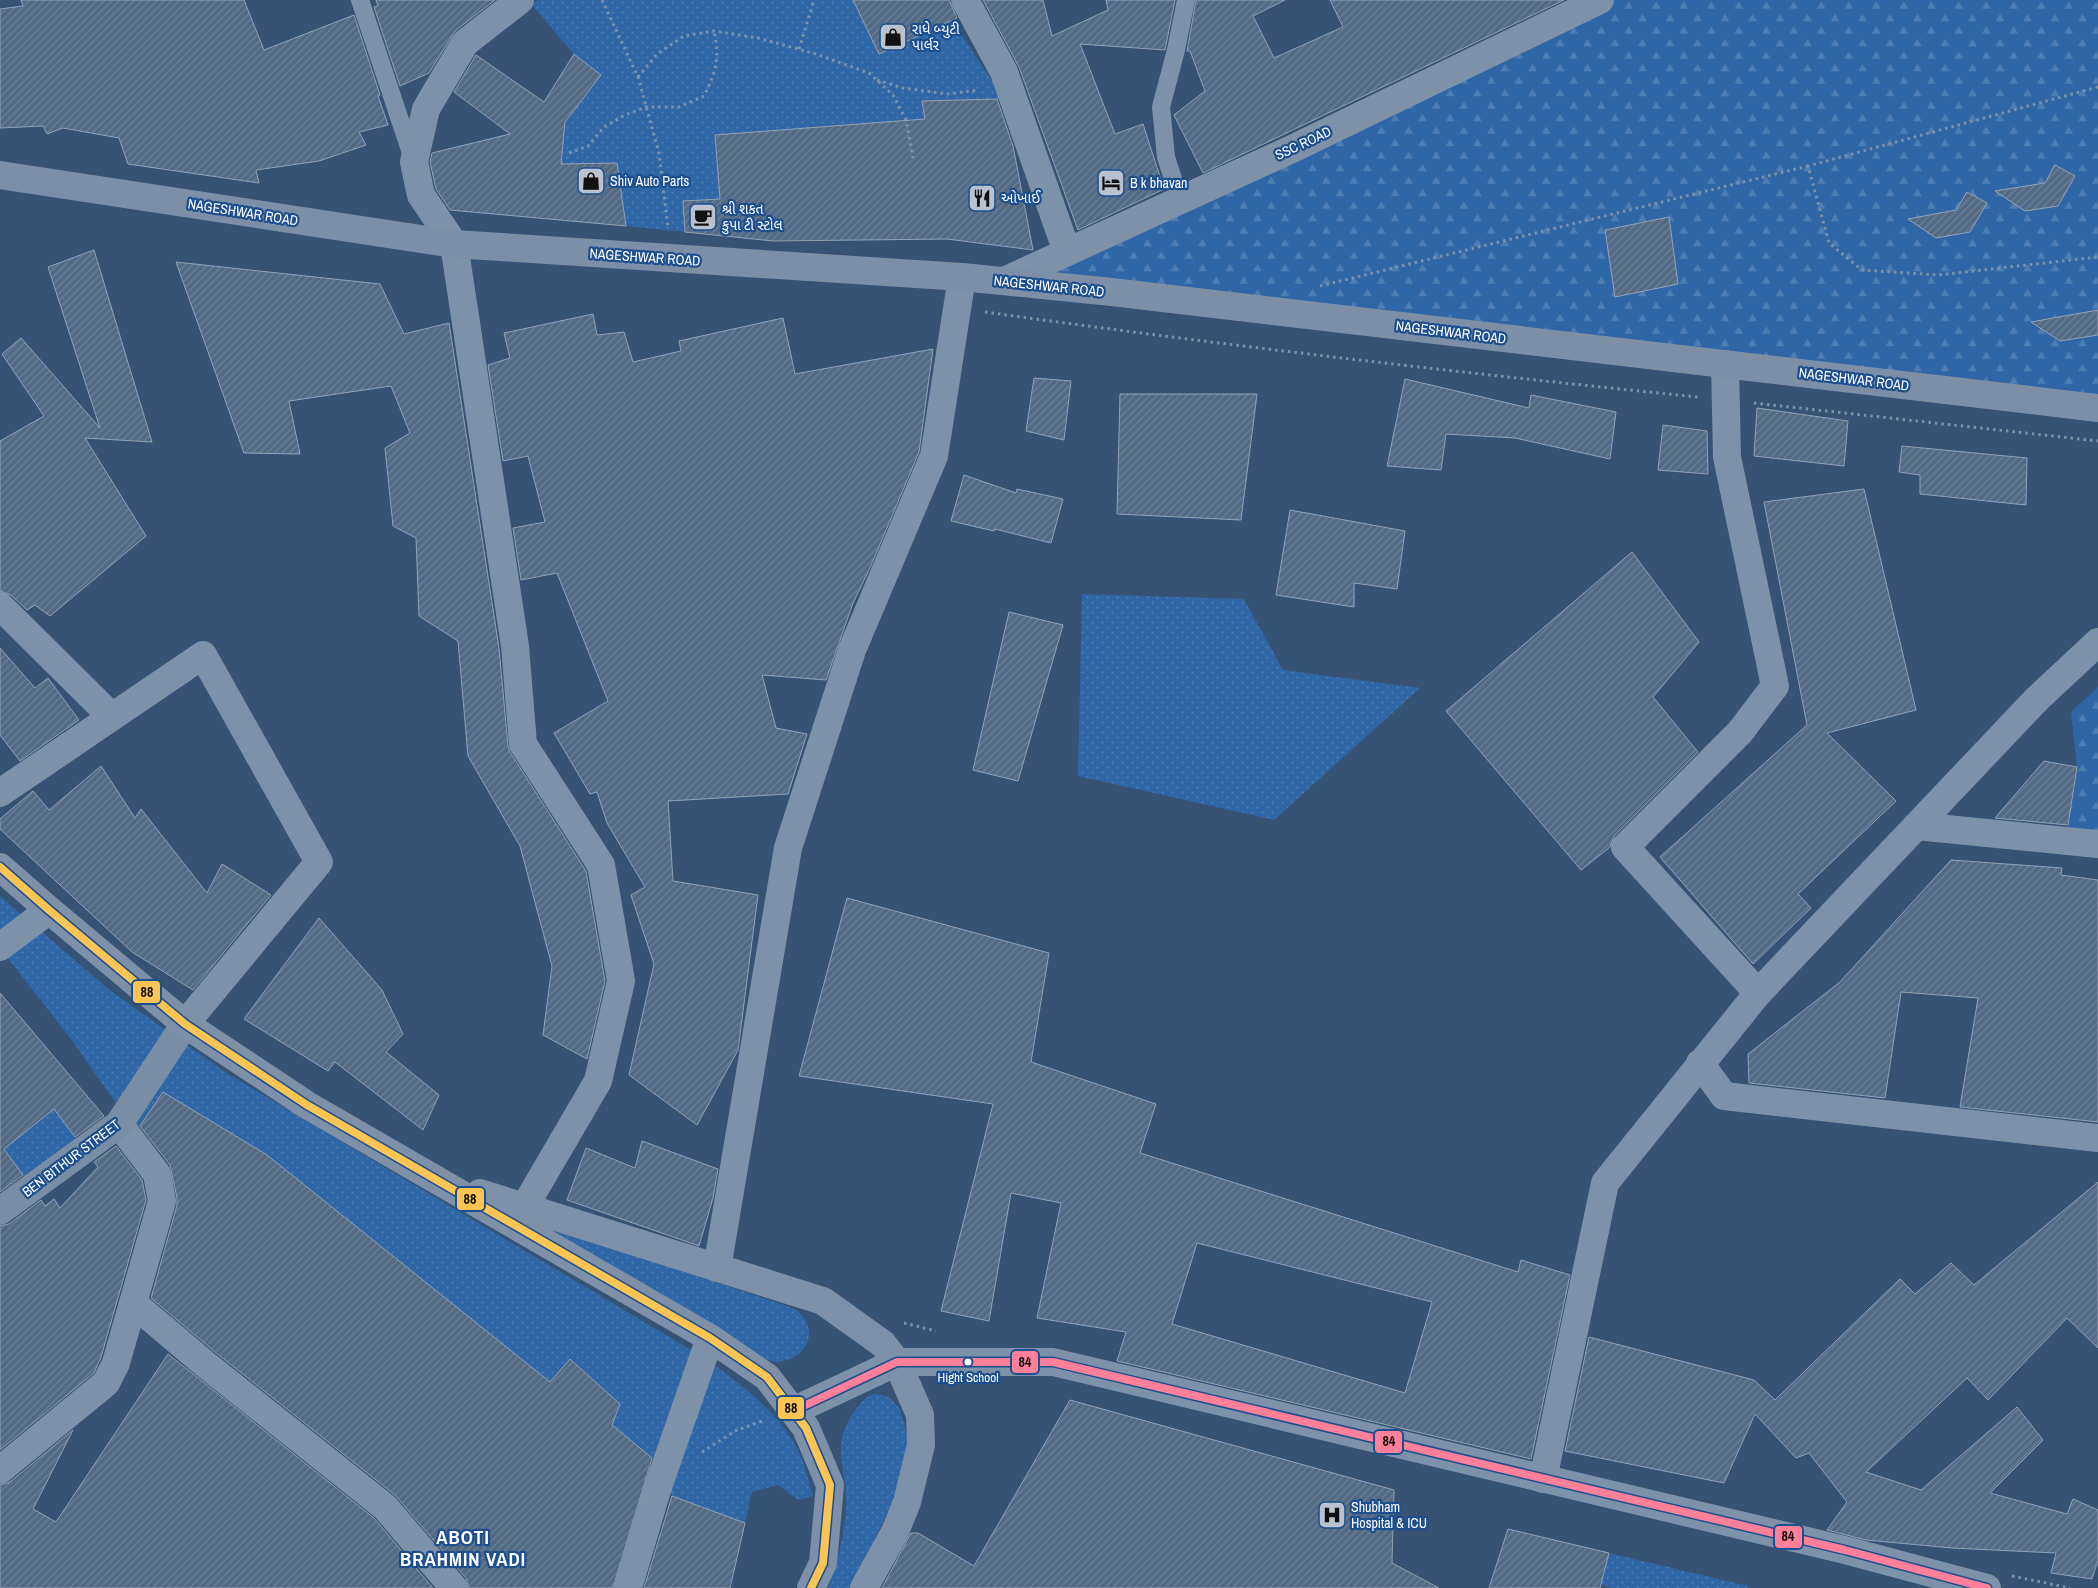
<svg xmlns="http://www.w3.org/2000/svg" width="2098" height="1588" viewBox="0 0 2098 1588" font-family="'Archivo Narrow','Noto Sans Gujarati',sans-serif">
<defs>
<pattern id="grass-dots" width="8" height="8" patternUnits="userSpaceOnUse" patternTransform="scale(1.25)"><rect width="8" height="8" fill="#2f66a5"/><path d="M2 2h.1M6 6h.1" fill="none" stroke="#4e7db2" stroke-width="1.8" stroke-linecap="round"/></pattern>
<pattern id="forest-firs" width="22" height="20" patternUnits="userSpaceOnUse" patternTransform="scale(1.25)"><rect width="22" height="20" fill="#2f66a5"/><path d="M5 1l3.5 6h-7zM16 11l3.5 6h-7z" fill="#4e7db2"/></pattern>
<pattern id="building-hatch" width="6" height="6" patternUnits="userSpaceOnUse" patternTransform="scale(1.25)"><rect width="6" height="6" fill="#526984"/><path d="M-1 1l2-2M0 6l6-6M5 7l2-2" fill="none" stroke="#6c8096"/></pattern>
</defs>
<rect width="100%" height="100%" fill="#365274"/>
<path fill="url(#grass-dots)" d="M538,0H853L879,54L952,20L1004,99L922,101L932,157L886,122L716,135L720,199L683,201L685,232L626,226L617,163L561,164L548,145L601,75L574,54L531,4Z
M1082,594L1244,599L1283,670L1420,688L1274,820L1078,776Z
M0,896L111,991L225,1072L703,1357C740,1383 774,1408 797,1448C805,1462 808,1481 813,1496L798,1500L778,1485L752,1492L745,1523L657,1490L664,1469L612,1425L620,1404L571,1359L550,1382L267,1155L163,1092L136,1132L71,1039L0,948Z
M54,1109L81,1146L27,1181L4,1149Z
M513,1214L787,1306C790,1308 796,1309 798,1311C821,1332 805,1361 777,1362C772,1362 766,1359 762,1357Z
M873,1394H880L890,1398L900,1409L909,1443L899,1486L854,1588H828C837,1561 844,1537 846,1509C849,1471 828,1448 854,1412C860,1403 864,1398 873,1394Z
M1609,1553L1748,1586L1747,1588H1610L1601,1584Z"/>
<path fill="url(#forest-firs)" d="M1596,0H2098V408L1004,281Z
M2098,687V838L2067,834L2077,767L2071,712Z"/>
<path fill="url(#building-hatch)" stroke="#92a2b6" fill-rule="evenodd" d="M21,0H244L264,50L354,15L380,95L378,96L388,125L359,132L366,145L319,161L256,170L259,183L128,164L119,138L63,128L47,134L43,126L0,128V9L23,6Z
M376,0H495L455,31L429,73L400,86L374,7L378,6Z
M853,0H949L957,18L879,54Z
M983,0H1043L1052,36L1108,10L1106,0H1175L1165,50L1080,44L1115,134L1143,124L1164,189L1078,230L1019,67Z
M1196,0H1285L1253,16L1274,58L1343,27L1330,0H1564L1203,173L1174,115L1205,91L1190,51H1187Z
M574,54L601,75L565,122L561,164L617,163L626,226L450,210L436,189L430,162L432,153L510,134L454,92L476,55L544,102Z
M997,99L1013,146L1033,250L947,239L773,241L685,232L683,201L720,199L715,135L925,119L922,101Z
M2055,165L2075,176L2058,206L2025,211L1995,191L2045,183Z
M1967,192L1987,203L1970,232L1936,238L1908,219L1956,210Z
M1669,217L1678,284L1615,297L1605,230Z
M94,250L152,442L85,438L146,536L50,616L35,605L27,610L11,595L0,591V441L44,416L2,354L21,338L100,428L48,267Z
M176,262L380,284L404,334L449,323L499,648L508,746L510,752L586,871L605,981L587,1059L543,1035L552,966L520,846L468,756L458,641L419,616L416,538L393,526L385,448L410,433L391,386L289,401L300,454L244,453Z
M2098,310V335L2060,341L2031,322Z
M593,314L597,335L624,332L633,362L681,351L679,341L783,318L795,374L933,349L919,452L870,568L853,603L826,680L762,675L776,728L807,734L788,794L668,801L673,881L758,895L738,1050L697,1125L629,1075L654,964L631,895L645,887L607,823L597,792L590,794L554,733L608,701L557,573L521,580L513,528L545,522L528,456L503,461L488,365L510,358L504,333Z
M1034,378L1071,381L1064,440L1026,431Z
M1405,379L1529,408L1531,395L1616,412L1610,459L1515,438L1446,434L1441,470L1387,466Z
M1120,394H1257L1241,520L1117,514Z
M1757,408L1848,421L1844,466L1754,456Z
M1663,425L1707,431L1708,474L1658,470Z
M1902,446L2027,458L2026,505L1920,494V475L1899,472Z
M964,475L1016,493L1017,489L1063,499L1051,543L995,529L994,531L951,521Z
M1864,489L1916,710L1827,733L1896,801L1798,894L1811,908L1753,964L1660,857L1807,725L1764,502Z
M1290,510L1405,531L1397,589L1354,583V607L1276,595Z
M1632,552L1699,642L1653,697L1698,752L1614,836L1610,847L1581,870L1446,711Z
M1009,612L1063,625L1018,781L973,770Z
M0,648L35,688L48,678L79,720L20,761L0,735Z
M2044,761L2077,767L2068,825L1995,818Z
M101,766L135,818L141,809L207,893L222,864L271,895L193,990L132,952L0,829V819L33,791L49,810Z
M1951,860L2062,868L2061,875L2098,880V1122L1960,1107L1978,998L1901,992L1885,1098L1749,1083L1748,1054L1840,982Z
M847,898L1049,953L1031,1062L1156,1104L1140,1153L1518,1272L1521,1260L1570,1275L1531,1459L1117,1361L1126,1332L1037,1318L1061,1203L1011,1193L989,1321L941,1311L993,1104L799,1076ZM1197,1243L1432,1302L1405,1393L1172,1324Z
M319,918L382,990L403,1034L386,1052L439,1095L423,1130L335,1062L328,1071L244,1019Z
M0,993L104,1116L75,1137L54,1109L4,1149L23,1175L0,1192Z
M163,1092L267,1155L550,1382L570,1359L620,1404L612,1425L652,1458L613,1588H469L466,1578L395,1495L215,1352L151,1298L177,1205V1198L170,1165L140,1126Z
M642,1141L718,1169L713,1198L699,1246L567,1200L586,1148L635,1168Z
M116,1146L142,1180L146,1200L101,1357L94,1373L0,1450V1226L9,1224L41,1200L45,1206L54,1199L60,1208L98,1167L94,1162Z
M2098,1182V1348L2067,1318L1988,1400L1967,1378L1866,1472L1921,1490L2017,1407L2043,1440L1990,1493L2067,1514L2073,1499L2098,1510V1560L2092,1579L2051,1573L2056,1553L1952,1548L1866,1540L1827,1530L1847,1502L1809,1453L1796,1458L1755,1414L1724,1483L1565,1451L1589,1337L1754,1380L1775,1400L1900,1279L1915,1294L1951,1263L1974,1285Z
M168,1354L374,1518L433,1588H0V1485L10,1482L73,1430L33,1509L56,1522Z
M1070,1400L1394,1490L1392,1563L1439,1588H882L911,1533H918L974,1566Z
M672,1496L745,1523L730,1588H644Z
M1508,1529L1609,1553L1600,1588H1489Z"/>
<g fill="none" stroke-linecap="round" stroke-linejoin="round">
<path stroke="#7d92a8" stroke-width="3" stroke-dasharray="2.5 4" stroke-linecap="butt" d="M602,0L638,77L659,153L668,228
M799,49L814,0
M638,77L657,54L684,36L714,31L758,38L816,54L869,73L893,95L906,120L913,158
M877,80L903,88L947,94L979,90
M2098,87L1808,166L1829,243L1862,270L1938,275L2098,257
M569,153L588,146L604,127L625,115L646,107H679L704,96C716,72 720,58 714,31
M1320,286L1808,166
M985,312C1222,345 1460,373 1698,397
M1754,403L2098,441
M904,1323L936,1331
M702,1452L735,1431L765,1420
M2012,1576L2070,1588"/>
<path stroke="#7d92a8" stroke-width="18" d="M360,0L413,159
M1180,201L1166,157L1161,107L1176,50L1186,0"/>
<path stroke="#7d92a8" stroke-width="28" d="M520,0L465,43L426,109L414,162L421,195L454,244L515,646L523,744L601,865L621,981L598,1081L525,1206
M965,0L1004,72L1067,252
M1725,364L1727,457L1775,686L1740,732L1625,847L1758,993
M0,606L112,717
M0,793L203,655L319,862L185,1024
M1916,826L2098,844
M0,947L49,910
M1700,1063L1724,1096L2098,1138
M717,1268L788,848L852,650L934,456L962,277
M133,1303L205,1364L385,1507L454,1588
M0,1470L106,1383L116,1363L162,1201L157,1174L119,1124
M1543,1479L1605,1183L1758,993L2037,699L2098,642
M628,1588L657,1490L710,1338"/>
<path stroke="#7d92a8" stroke-width="28" d="M1004,281L1292,149L1600,0
M793,1411L897,1362H1053L1845,1550L1987,1588"/>
<path stroke="#798da4" stroke-width="28" d="M0,1211L119,1124L185,1024"/>
<path stroke="#7d8ea7" stroke-width="28" d="M0,175L454,244L962,277L1112,292L2098,408"/>
<path stroke="#7e90a7" stroke-width="28" d="M0,867L49,910L185,1024L307,1105L710,1338L767,1377L806,1428L830,1485L823,1563L811,1588
M480,1193L823,1301L883,1344L897,1362L920,1415L921,1445L907,1502L895,1532L864,1588"/>
<g stroke="#1b4f8f" stroke-width="11">
<path id="bus-1" d="M0,867L49,910L185,1024L307,1105L710,1338L767,1377L806,1428L830,1485L823,1563L811,1588"/>
</g>
<g stroke="#1b4f8f" stroke-width="11">
<path id="bus-2" d="M793,1411L897,1362H1053L1845,1550L1987,1588"/>
</g>
<use href="#bus-1" stroke="#fcc553" stroke-width="8"/>
<use href="#bus-2" stroke="#ff8098" stroke-width="8"/>
</g>
<defs>
<g id="shop-square" transform="scale(1.4375)"><rect x="-9" y="-9" width="18" height="18" rx="4" fill="#b9c2ce" stroke="#1b4f8f"/><path d="M-5-2.5h2.3a2.7 3.5 0 0 1 5.4 0H5L5.5 6h-11ZM-1.5-2.5h3a1.5 2.3 0 0 0-3 0Z" fill="#111"/></g>
<g id="hotel-square" transform="scale(1.4375)"><rect x="-9" y="-9" width="18" height="18" rx="4" fill="#b9c2ce" stroke="#1b4f8f"/><path d="M-6-4.5h1.5V1H6V5H4.5V3h-9V5H-6ZM-4 0a1.8 1.8 0 1 1 3.6 0ZM.5 0V-2.5h3Q6-2.5 6 0Z" fill="#111"/></g>
<g id="restaurant-square" transform="scale(1.4375)"><rect x="-9" y="-9" width="18" height="18" rx="4" fill="#b9c2ce" stroke="#1b4f8f"/><path d="M-5-6h1v4h1v-4h1v4h1v-4h1v5L-1.5 .5V6h-2V.5L-5-1ZM5-6V6H3V1.5H1.5Q1.5-4 5-6Z" fill="#111"/></g>
<g id="cafe-square" transform="scale(1.4375)"><rect x="-9" y="-9" width="18" height="18" rx="4" fill="#b9c2ce" stroke="#1b4f8f"/><path d="M-5.5-4.5H6V0H3Q3 3.5 0 3.5H-2.5Q-5.5 3.5-5.5 0ZM3-3.2v2h1.7v-2ZM-6 4.5H4V6H-6Z" fill="#111"/></g>
<g id="hospital-square" transform="scale(1.4375)"><rect x="-9" y="-9" width="18" height="18" rx="4" fill="#b9c2ce" stroke="#1b4f8f"/><path d="M-5-5h3v3.5h4V-5h3V5h-3V1.5h-4V5h-3Z" fill="#111"/></g>
</defs>
<g fill-rule="evenodd">
<use href="#shop-square" x="893" y="37"/>
<use href="#shop-square" x="591" y="181"/>
<use href="#hotel-square" x="1111" y="183"/>
<use href="#restaurant-square" x="982" y="198"/>
<use href="#cafe-square" x="703" y="217"/>
<use href="#hospital-square" x="1332" y="1515"/>
</g>
<circle fill="#fff" stroke="#1b4f8f" stroke-width="2" cx="968" cy="1362" r="4.5"/>
<g text-anchor="middle" stroke-width="4.5" stroke-linejoin="round" paint-order="stroke">
<g font-size="13" fill="#fff" stroke="#1b4f8f">
<text x="968" y="1382">Hight School</text>
</g>
<g font-size="14" fill="#fff" stroke="#1b4f8f" text-anchor="start">
<text x="912" y="34">રાધે બ્યુટી<tspan x="912" dy="16">પાર્લર</tspan></text>
<text x="610" y="186">Shiv Auto Parts</text>
<text x="1130" y="188">B k bhavan</text>
<text x="1001" y="203">ઓખાઈ</text>
<text x="722" y="214">શ્રી શકત<tspan x="722" dy="16">કુપા ટી સ્ટોલ</tspan></text>
<text x="1351" y="1512">Shubham<tspan x="1351" dy="16">Hospital &amp; ICU</tspan></text>
</g>
<g font-size="14" fill="#fff" stroke="#1b4f8f">
<text transform="translate(1303 143) rotate(-25)" y="5">SSC ROAD</text>
<text transform="translate(243 212) rotate(9)" y="5">NAGESHWAR ROAD</text>
<text transform="translate(645 257) rotate(4)" y="5">NAGESHWAR ROAD</text>
<text transform="translate(1049 286) rotate(6)" y="5">NAGESHWAR ROAD</text>
<text transform="translate(1451 332) rotate(7)" y="5">NAGESHWAR ROAD</text>
<text transform="translate(1854 379) rotate(7)" y="5">NAGESHWAR ROAD</text>
<text transform="translate(71 1158) rotate(-37)" y="5">BEN BITHUR STREET</text>
</g>
<g font-size="19" font-weight="bold" letter-spacing="1" fill="#fff" stroke="#1b4f8f">
<text x="463" y="1544">ABOTI<tspan x="463" dy="22">BRAHMIN VADI</tspan></text>
</g>
</g>
<g stroke="#1b4f8f" stroke-width="2">
<rect x="132" y="980" width="29" height="24" rx="5" fill="#fcc553"/>
<rect x="456" y="1187" width="29" height="24" rx="5" fill="#fcc553"/>
<rect x="1011" y="1350" width="28" height="24" rx="5" fill="#ff8098"/>
<rect x="777" y="1396" width="28" height="24" rx="5" fill="#fcc553"/>
<rect x="1374" y="1430" width="29" height="24" rx="5" fill="#ff8098"/>
<rect x="1774" y="1525" width="29" height="24" rx="5" fill="#ff8098"/>
</g>
<g font-size="14" text-anchor="middle" font-weight="bold" fill="#111">
<text x="147" y="997">88</text>
<text x="470" y="1204">88</text>
<text x="1025" y="1367">84</text>
<text x="791" y="1413">88</text>
<text x="1389" y="1446">84</text>
<text x="1788" y="1541">84</text>
</g>
</svg>
